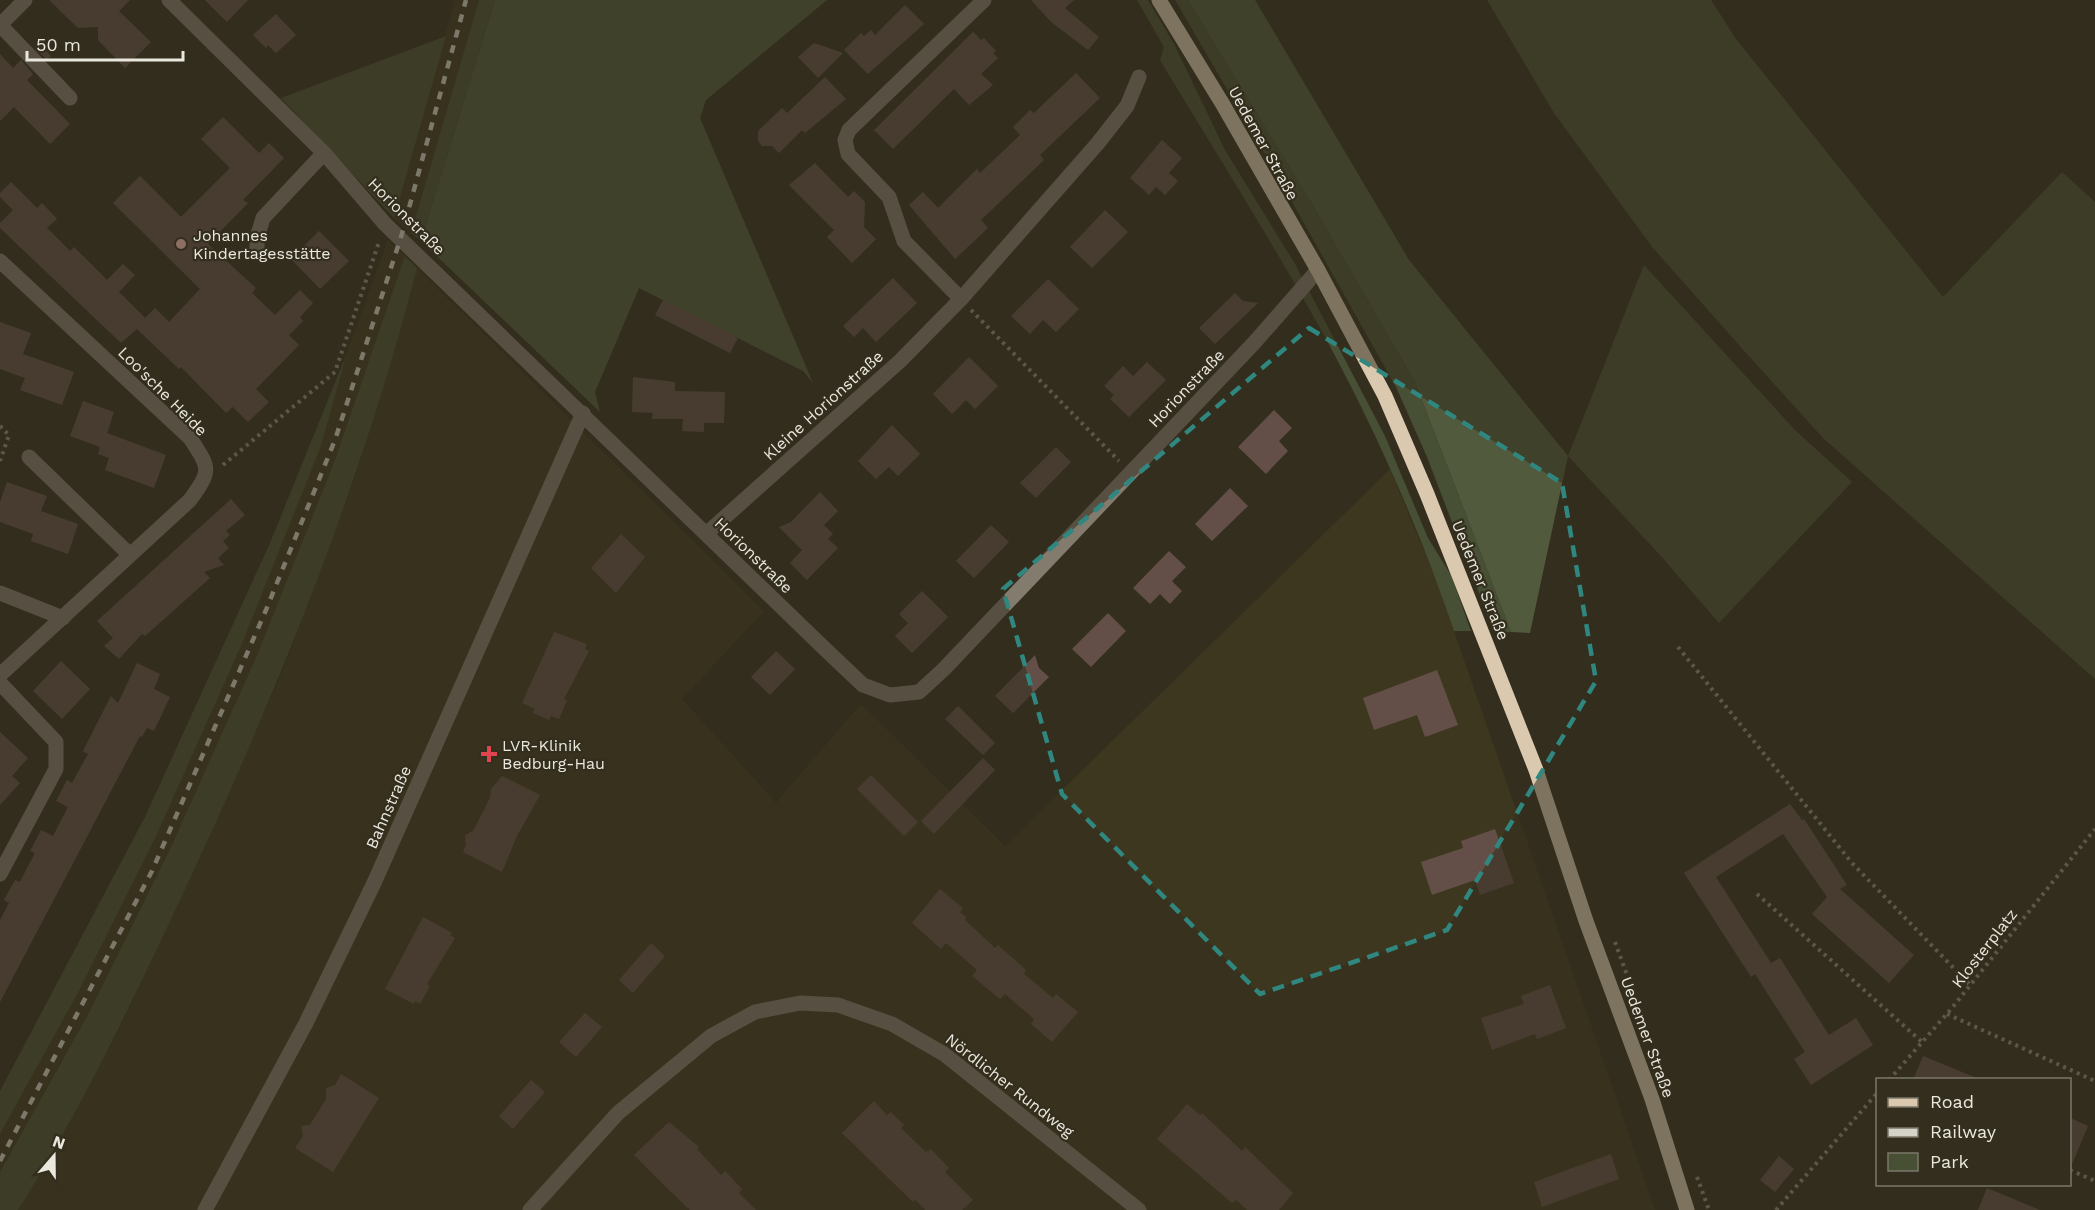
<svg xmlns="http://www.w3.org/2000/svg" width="2095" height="1210" viewBox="0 0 2095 1210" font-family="'Work Sans',sans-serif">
<rect width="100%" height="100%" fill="#332e1d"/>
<path fill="#3e371f" d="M455,0H479L411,233L394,218Z
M388,240L405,256L395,290L335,460L258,653L171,847L89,1013L0,1172V1134L80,989L157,834L241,646L321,446L347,353Z
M417,268L764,611L682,699L776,803L861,704L1005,846L1390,469L1437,582L1655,1210H18L118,1032L204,849L283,670L356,475Z"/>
<path fill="#474f34" d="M479,0H495L421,241L411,233Z
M1137,0H1148L1174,44L1225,150L1295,264L1385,436L1428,538L1451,575L1471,631H1454C1418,525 1371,419 1316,321C1267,233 1212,147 1160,60L1164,47Z
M1175,0H1188L1319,216L1415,382L1511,632H1494L1427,457L1396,387L1273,168Z
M1487,0H1711L1736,39L1943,297L2062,172L2095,202V679L1823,438L1747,354L1653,248L1554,113Z
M446,36L394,218L281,98Z
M405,256L417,268C361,486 276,696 180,900C131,1005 80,1111 18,1210H0V1172L89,1013L171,847L258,653L335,460Z
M1644,265L1795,430L1852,482L1719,623L1660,555L1568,456Z
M347,353L321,446L241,646L157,834L80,989L0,1134V1091L145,817L270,543Z"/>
<path fill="#515a3d" d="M495,0H827L706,100L700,118L813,383L803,371L639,288L595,392L600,412L421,241Z
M1188,0H1255L1409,260L1568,456L1530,633L1511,632L1415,382L1319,216Z"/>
<path fill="#634f47" d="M49,0H130L119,11L151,42L125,68L98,40V27L78,28Z
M205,0H248L227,22Z
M1031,0H1074L1065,8L1099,37L1088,50L1051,22Z
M905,5L924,24L868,74L844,50L861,33L864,36L871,30L875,35Z
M276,14L296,35L276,53L268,45L266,48L253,35Z
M973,32L981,40L984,38L996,51L993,53L998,58L981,74L993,85L969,105L954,89L893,149L874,130Z
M38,43L51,56L47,60L34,47Z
M814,43L843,53L818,78L798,57Z
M0,54L13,68L21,60L33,74L27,80L70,124L50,144L14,107L0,121Z
M1076,73L1100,98L1040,155L1044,160L981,220L988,228L955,259L909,205L923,192L938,208L977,169L980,173L1020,135L1013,127L1030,110L1034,113Z
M825,77L846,99L805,133L802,130L779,153L772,146H762L758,141V131L782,108L787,113Z
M223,117L259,153L269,143L284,158L243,200L248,203L208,244L256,288L252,293L275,315L300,290L313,303L300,317L303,321L289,335L299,345L256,389L269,402L248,422L233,407L226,413L181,367L179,369L137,329L121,343L0,228V223L13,210L0,197V193L11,182L37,208L42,203L57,219L47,228L70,251L74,247L107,280L123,264L135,275L119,292L145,318L155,308L169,322L200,289L113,203L140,176L181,217L230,168L201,139Z
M1162,140L1182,158L1169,173L1178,181L1165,195L1156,187L1149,195L1130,178Z
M815,163L848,197L854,191L865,202L864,227L876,239L852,263L827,237L834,230L789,185Z
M1105,210L1128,232L1092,268L1070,247Z
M319,231L349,261L320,289L291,259Z
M893,278L917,303L876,342L863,328L854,337L843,326Z
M1048,279L1079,309L1056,332L1043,320L1030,334L1011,316Z
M1235,293L1243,301L1258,303L1215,344L1199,328Z
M663,300L738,338L730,353L655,315Z
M0,322L31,333L23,354L74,372L62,405L20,390L25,378L0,369Z
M969,357L998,386L975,409L966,400L952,414L933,394Z
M1147,362L1166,380L1129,417L1110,399L1114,395L1104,386L1123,366L1133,376Z
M633,377L675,382V391L725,392L724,423H704V432L682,431L683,419H652L653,413L632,412Z
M83,401L114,412L107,433L166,455L154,488L105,470L109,458L98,454L100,447L70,436Z
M1274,410L1292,428L1279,441L1288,451L1266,474L1238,447Z
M892,425L920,454L898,476L889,467L876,479L858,461Z
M1056,447L1071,462L1036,498L1020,483Z
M7,482L47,496L41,511L78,524L68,554L31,541L33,534L0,522V502Z
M1230,488L1248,506L1212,541L1195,524Z
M820,492L838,511L824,525L833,534L828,539L838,548L807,580L790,563L802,550L779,527L791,522Z
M231,499L245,515L226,531L230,535L223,541L229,548L218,558L224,565L204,572L210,578L145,636L142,634L119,659L104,646L113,638L97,621Z
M991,525L1009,542L974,578L956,561Z
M621,534L645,557L616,593L591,568Z
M1169,551L1186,567L1172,581L1182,591L1170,604L1160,594L1150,604L1133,588Z
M922,591L948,617L912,653L895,636L908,623L899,614Z
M1108,613L1126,631L1091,667L1072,649Z
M554,632L587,644L585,649L589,651L564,699L567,700L559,719L551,716L549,720L533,713L535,709L522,703Z
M776,651L795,669L770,695L751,677Z
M1035,655L1039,668L1049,677L1013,713L995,696Z
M61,661L90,689L62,719L33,691Z
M137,663L160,674L154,689L170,697L154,731L147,728L142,737L140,736L0,1002V920L9,903L4,900L15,880L20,882L27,868L35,853L30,851L41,830L53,836L68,807L56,801L67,780L72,783L88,754L83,751L111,696L118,703Z
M1437,670L1458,725L1425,737L1417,715L1374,730L1363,698Z
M958,706L995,743L983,755L945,719Z
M0,732L28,758L12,776L20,783L0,805Z
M983,758L995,770L934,834L921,821Z
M871,775L918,822L904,836L857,789Z
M502,776L540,795L517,836L502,872L463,852L466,845L465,835L473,831L490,798L491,789Z
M1790,804L1802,820L1804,819L1847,885L1840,889L1914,955L1889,983L1812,914L1827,897L1783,834L1716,877L1771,963L1780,958L1829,1035L1856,1018L1873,1045L1811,1085L1794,1059L1805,1052L1755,974L1751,977L1684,873Z
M1495,829L1514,883L1480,895L1475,880L1432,895L1421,862L1463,848L1461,841Z
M940,889L963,908L960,912L966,917L965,920L995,948L998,945L1026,970L1024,974L1053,998L1056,994L1078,1012L1052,1042L1031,1024L1034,1019L1005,994L1000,999L972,976L977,970L946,943L941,949L912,923Z
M423,917L452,933L450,935L455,938L427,984L430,986L420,1004L415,1001L414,1004L385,989Z
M651,943L665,956L633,993L619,980Z
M1550,985L1566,1028L1537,1039L1535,1034L1492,1050L1481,1018L1524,1004L1521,996Z
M585,1013L602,1027L576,1057L559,1042Z
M1923,1056L1979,1079L1978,1080H1913Z
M341,1074L379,1098L333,1172L295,1148L303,1136L301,1126L310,1125L326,1099V1088L335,1085Z
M531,1080L545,1092L513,1129L499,1116Z
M874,1101L887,1115L891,1112L904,1125L901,1128L926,1152L931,1149L949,1168L945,1172L973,1200L962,1210H925L915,1199L913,1202L842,1133Z
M1187,1104L1200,1115L1202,1113L1242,1151L1245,1147L1293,1193L1279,1210H1247L1236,1200L1232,1203L1157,1139Z
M2070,1118L2088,1126L2070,1169Z
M669,1122L699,1147L697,1149L721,1175L725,1171L742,1189L739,1193L756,1210H690L669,1190L634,1155Z
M1611,1154L1619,1179L1542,1207L1534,1182Z
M1779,1156L1794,1169L1775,1192L1760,1180Z
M1987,1188L2040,1210H1978Z"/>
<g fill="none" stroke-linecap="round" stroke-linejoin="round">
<path stroke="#8f8b7d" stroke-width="4" stroke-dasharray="3 4.5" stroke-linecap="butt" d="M971,310L1119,461
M0,426L9,435L0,461
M223,465L335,372L379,242
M1678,647L1852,863L1970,985
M1757,894L1922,1042
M1615,942L1638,1005
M1947,1014L2095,1081
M1889,1080L1952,1008L2095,829
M2070,1170L2095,1181
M1697,1177L1709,1210
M1776,1210L1878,1092"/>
<path stroke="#847b6f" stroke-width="15" d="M169,0L324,153L385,224L826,650L863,685L890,695L919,692L944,669L1254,343L1318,270
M0,25L70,98
M0,25L25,0
M257,253V238L263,218L324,153
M0,261L190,438C210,469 212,469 190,500L0,675
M961,299L904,241L889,197L848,154L845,140L849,130L984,0
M29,457L130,555
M706,534L900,361L961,299L1098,143L1127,106L1139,77
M0,593L63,618
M0,683L56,742V769L0,874
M205,1210L306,1023L374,883L583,413
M530,1210L618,1113L711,1036L755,1012L800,1003L838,1005L892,1024L944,1054L1139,1210"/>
<path stroke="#dac8af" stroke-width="15" d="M1159,0L1222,103L1318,270L1385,396L1427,494L1536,770L1586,921L1652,1099L1687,1210"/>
<path stroke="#d5d2c7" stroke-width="4.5" stroke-dasharray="8 8" stroke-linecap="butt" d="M0,1161L152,871L266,610L335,440L401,237L466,0"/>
</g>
<path d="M0 0H2095V1210H0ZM1309,328L1562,483L1596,681L1447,930L1260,994L1062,794L1003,589Z" fill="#332e1d" fill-opacity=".55" fill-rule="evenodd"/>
<path fill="none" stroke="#30877f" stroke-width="4.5" stroke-dasharray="12 8" stroke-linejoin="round" d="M1309,328L1562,483L1596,681L1447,930L1260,994L1062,794L1003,589Z"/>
<circle fill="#8d6e63" stroke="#332e1d" stroke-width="2" cx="181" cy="244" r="6"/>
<path fill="#e0444e" stroke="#332e1d" stroke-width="2" d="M486 745h6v6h6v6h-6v6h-6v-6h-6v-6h6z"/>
<g text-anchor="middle" stroke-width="4.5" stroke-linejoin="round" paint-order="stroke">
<g font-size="16" fill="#eae7dd" stroke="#332e1d">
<text transform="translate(1264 143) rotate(61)" y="6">Uedemer Straße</text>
<text transform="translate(407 216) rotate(45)" y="6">Horionstraße</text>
<text transform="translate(1186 388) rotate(-46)" y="6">Horionstraße</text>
<text transform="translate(163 391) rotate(45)" y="6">Loo'sche Heide</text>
<text transform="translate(823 405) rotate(-42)" y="6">Kleine Horionstraße</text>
<text transform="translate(754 555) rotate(44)" y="6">Horionstraße</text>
<text transform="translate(1481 580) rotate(68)" y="6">Uedemer Straße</text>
<text transform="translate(388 807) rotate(-66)" y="6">Bahnstraße</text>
<text transform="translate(1984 948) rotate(-52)" y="6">Klosterplatz</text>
<text transform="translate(1648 1037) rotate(70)" y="6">Uedemer Straße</text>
<text transform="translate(1010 1085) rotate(38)" y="6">Nördlicher Rundweg</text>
</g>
<g font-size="16" fill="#eae7dd" stroke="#332e1d" text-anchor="start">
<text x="193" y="241">Johannes<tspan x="193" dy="18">Kindertagesstätte</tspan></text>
<text x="502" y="751">LVR-Klinik<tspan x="502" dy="18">Bedburg-Hau</tspan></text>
</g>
</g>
<rect x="1876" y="1078" width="195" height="108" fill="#332e1d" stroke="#7c786a" stroke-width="1.5"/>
<rect x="1888" y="1098" width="30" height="9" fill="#dac8af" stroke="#7c786a" stroke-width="1.5"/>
<text x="1930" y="1108" font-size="18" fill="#eae7dd">Road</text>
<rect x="1888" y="1128" width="30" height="9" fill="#d5d2c7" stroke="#7c786a" stroke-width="1.5"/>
<text x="1930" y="1138" font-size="18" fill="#eae7dd">Railway</text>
<rect x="1888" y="1153" width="30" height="18" fill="#474f34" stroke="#7c786a" stroke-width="1.5"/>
<text x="1930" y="1168" font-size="18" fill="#eae7dd">Park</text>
<g transform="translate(54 1156) rotate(20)" stroke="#332e1d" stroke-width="4.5" paint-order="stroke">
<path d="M0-4.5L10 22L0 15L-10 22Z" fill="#eae7dd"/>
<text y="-9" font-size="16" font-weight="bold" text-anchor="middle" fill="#eae7dd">N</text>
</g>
<path d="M27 51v9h156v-9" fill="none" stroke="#eae7dd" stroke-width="3"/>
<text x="36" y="51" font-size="18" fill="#eae7dd" stroke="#332e1d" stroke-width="4.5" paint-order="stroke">50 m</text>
</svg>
